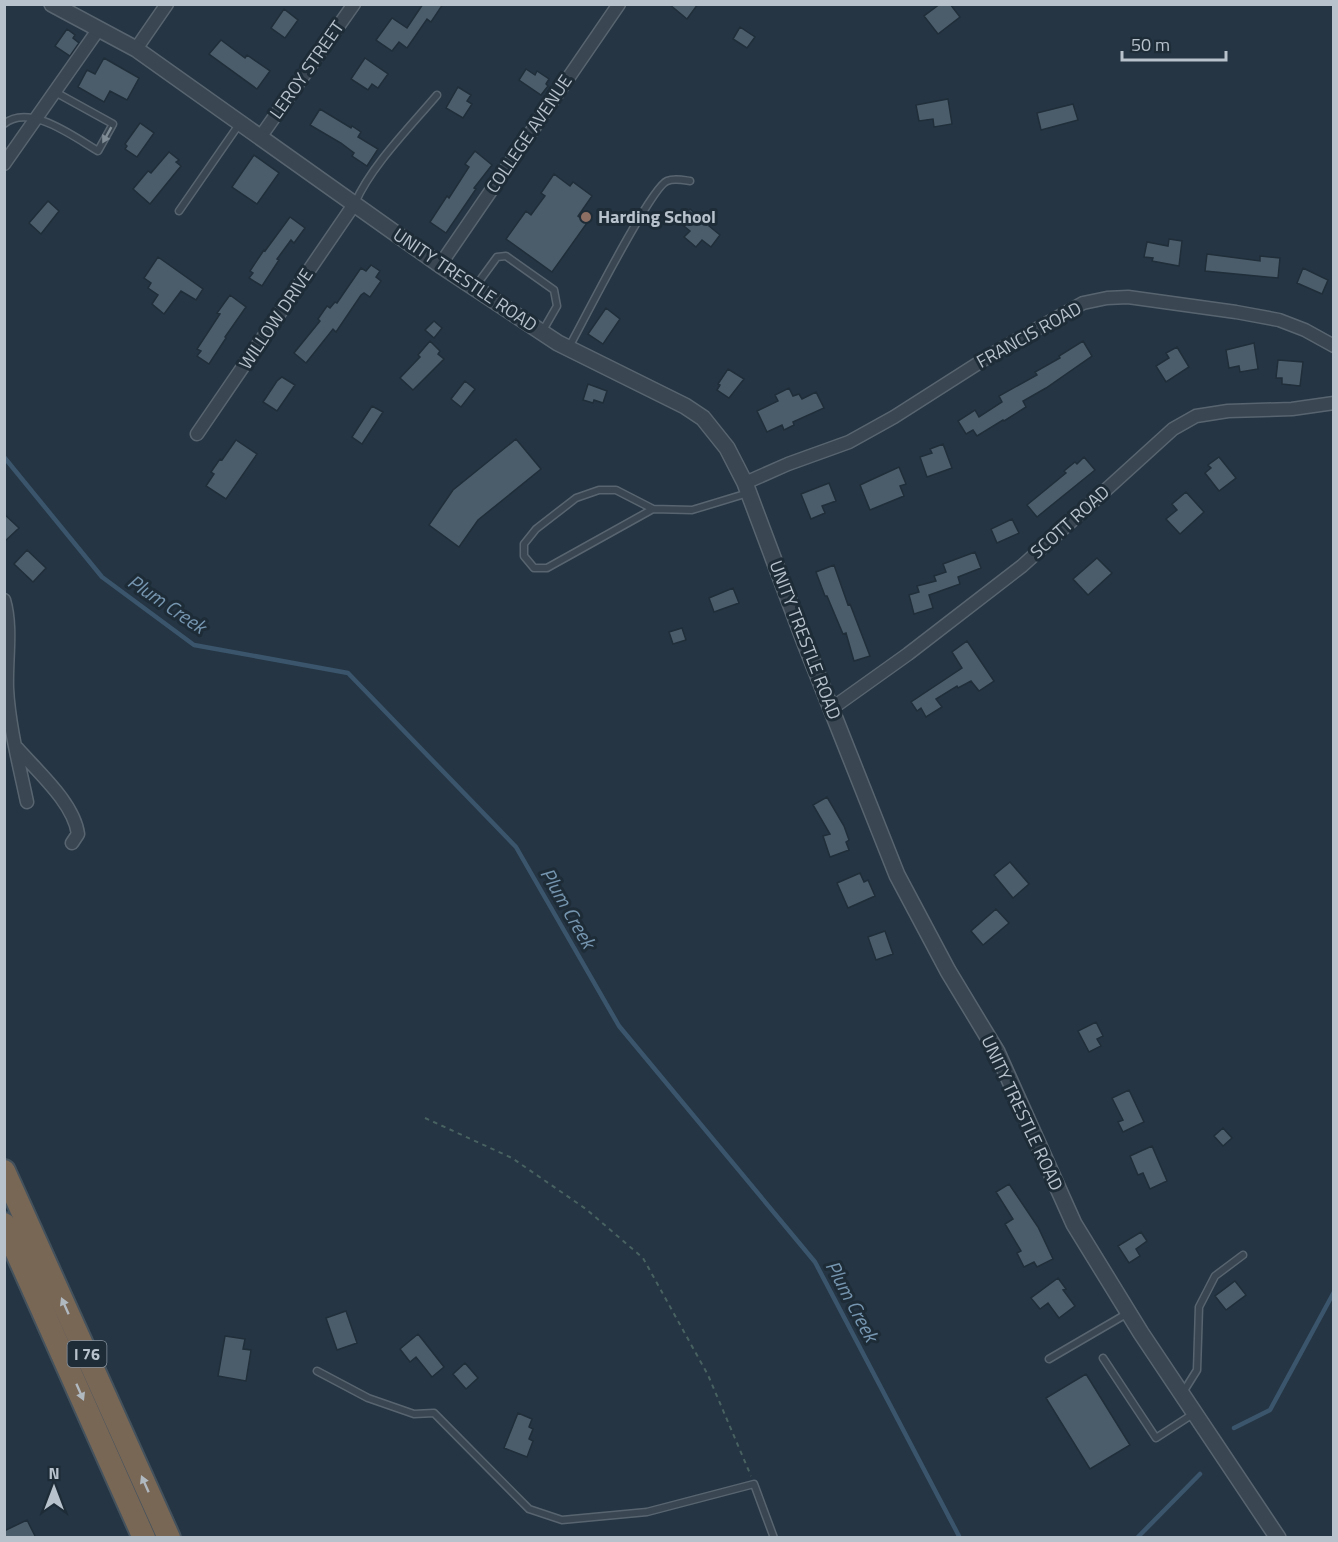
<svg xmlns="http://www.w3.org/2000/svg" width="1338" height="1542" viewBox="0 0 1338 1542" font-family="'Titillium Web',sans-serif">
<rect width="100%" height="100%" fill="#253543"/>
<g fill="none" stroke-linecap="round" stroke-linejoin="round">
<path stroke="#3a556c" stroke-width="4.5" d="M4,457L102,577L194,645L348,673L516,847L619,1026L815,1262L960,1538
M1234,1428L1270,1410L1334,1292
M1137,1538L1200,1474"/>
</g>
<path fill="#4b5d6b" stroke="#202e3a" stroke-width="1.5" d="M423,4H443L431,22L427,19L407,48L399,42L392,51L376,40L392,18L407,28Z
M669,4H698L687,19Z
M940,4H950L960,17L938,34L924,16Z
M284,9L298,20L285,38L271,28Z
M740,27L755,37L747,48L733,39Z
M67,29L75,35L73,38L79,43L70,56L55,46Z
M221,40L245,58L247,55L270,71L257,89L209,54Z
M104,58L139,78L127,100L110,91L104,102L78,87L87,70L95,74Z
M365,58L388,74L378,88L372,84L368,90L351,79Z
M526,69L535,75L537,71L549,79L546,84L548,86L541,95L519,80Z
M458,87L471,95L467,101L472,104L463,118L446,108Z
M948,99L952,124L934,127L933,119L919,121L916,105Z
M1073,104L1078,120L1041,130L1037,113Z
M320,109L351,128L352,126L361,132L358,137L378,149L367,166L352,156L354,153L341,143L310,125Z
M140,123L154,133L137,157L125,149L127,146L125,144Z
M475,151L492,165L474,188L476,189L446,233L430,222L447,196L449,198L469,167L465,164Z
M169,152L179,160L176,162L181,166L150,204L133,189L148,171L151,173Z
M254,155L279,173L257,204L232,187Z
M554,174L570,186L573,182L592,196L578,216L587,223L552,272L506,239L526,211L531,215L545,196L541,193Z
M48,201L59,211L41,234L29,223Z
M690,209L701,219L707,211L716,218L709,226L720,235L711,247L702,240L696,247L684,237L690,231L679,222Z
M290,217L305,228L294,243L291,240L277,259L279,260L262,286L249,278L253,273L250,271L264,250L265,251Z
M1169,239L1182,241L1179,266L1152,261L1153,258L1144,257L1147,242L1168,246Z
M1207,254L1260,261V256L1280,258L1278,278L1205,271Z
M158,257L203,289L196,300L181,291L164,314L152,304L158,295L148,288L151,283L144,278Z
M371,265L380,271L376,277L381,281L370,297L364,293L361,295L336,332L333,329L306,363L294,353L320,321L318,319L327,306L330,308L335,302L337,303L361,268L366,271Z
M1303,268L1328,280L1322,294L1297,283Z
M230,295L246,307L225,337L226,338L209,364L197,356L201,351L197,349L220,314L217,313Z
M606,308L620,319L603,344L588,334Z
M434,321L442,328L434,338L425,330Z
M430,341L440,351L438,354L444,359L413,390L400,378L420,357L418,355Z
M1083,341L1092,356L1046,388L1023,401L1026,407L1004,421L1003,420L977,436L973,430L966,434L958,421L975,410L979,417L1002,402L999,396L1037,375L1035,372L1060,358L1059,356Z
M1254,343L1258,369L1240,372L1239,366L1229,368L1226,350Z
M1177,347L1189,367L1166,382L1156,366L1169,358L1166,353Z
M1278,360L1303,362L1300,386L1282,384V378H1276Z
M728,369L744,379L729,398L717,390L720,385L718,384Z
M282,377L295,385L277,411L263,402L277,381Z
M465,381L475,389L461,407L451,399Z
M588,384L607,391L603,403L594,400L593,403L583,400Z
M789,388L793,396L799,394L802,399L816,392L824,408L793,422L794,425L784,430L782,425L767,432L757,411L778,401L775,395Z
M372,406L383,412L362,444L352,437Z
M516,439L541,469L478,520L459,547L429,525L453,490Z
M236,440L257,454L226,499L206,486L214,474L211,472L220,459L222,460Z
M943,444L952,468L927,477L920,457L932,453L930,449Z
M1084,457L1095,470L1037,517L1027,505L1066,473L1064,471L1075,462L1077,464Z
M1219,457L1236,478L1219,491L1205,473L1211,468L1208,465Z
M899,467L906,484L900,486L904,496L870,510L860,485Z
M829,483L836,501L822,506L825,513L811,519L801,494Z
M1186,492L1204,512L1180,534L1166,519L1177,510L1172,504Z
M4,514L19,528L4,542Z
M1012,519L1019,533L997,543L991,529Z
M27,550L46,568L33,582L14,564Z
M975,552L981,568L958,577L960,584L929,595L933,608L914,614L909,595L919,592L917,586L936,581L934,576L946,572L943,564Z
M1097,558L1112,573L1088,595L1073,579Z
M834,565L848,605L850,604L870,656L854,661L846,633L843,634L827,596H825L816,572Z
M733,588L739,603L714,612L709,598Z
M682,628L686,640L673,644L669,632Z
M967,641L994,681L979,691L971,681L958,688L957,686L936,699L942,707L926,717L921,708L917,711L911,702L962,668L952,652Z
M827,797L844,826L849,840L846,842L849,850L830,857L823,836L830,834L813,805Z
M1010,862L1029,884L1013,898L994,875Z
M860,873L864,882L868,880L875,896L848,908L837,883Z
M996,909L1009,923L983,945L971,931Z
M885,931L893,954L876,960L868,937Z
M1096,1022L1103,1036L1097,1039L1101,1046L1089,1052L1078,1031Z
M1129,1090L1144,1122L1123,1132L1118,1122L1123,1120L1112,1098Z
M1223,1128L1232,1138L1223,1146L1214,1136Z
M1152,1146L1167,1181L1150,1189L1143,1173L1138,1175L1130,1156Z
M1009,1184L1038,1227L1053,1259L1037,1267L1034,1262L1024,1267L1017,1253L1021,1251L1005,1224L1013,1219L996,1192Z
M1141,1232L1147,1241L1136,1249L1140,1256L1129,1263L1118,1246Z
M1058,1278L1066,1289L1063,1290L1075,1306L1059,1318L1048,1303L1040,1309L1031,1298Z
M1235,1281L1246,1295L1226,1310L1215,1296Z
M346,1311L357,1343L337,1350L326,1318Z
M418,1334L444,1367L432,1377L416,1357L410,1362L400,1349Z
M225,1336L245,1339L243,1349L251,1350L246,1381L218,1376Z
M465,1363L478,1378L466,1389L453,1374Z
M1086,1374L1130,1445L1090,1469L1046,1398Z
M518,1413L532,1419L529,1427L533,1429L529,1439L533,1441L527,1457L504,1448Z
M27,1520L36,1538H4V1531Z"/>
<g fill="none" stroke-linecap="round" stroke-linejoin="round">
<g stroke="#586570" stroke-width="9">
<path id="service" d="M4,124C30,103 74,137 98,151L113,124L55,92
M355,203C371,166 410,127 437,95
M179,211L240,123
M475,287L497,257L506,256L554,290L557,306L542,332
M568,349C582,324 650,188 667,181C674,178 683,180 690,181
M653,509L547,568H534L524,556V544L536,529L576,498L599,490H616L653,509L692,510L748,493
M1103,1358L1156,1438L1193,1414
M1049,1359L1128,1313
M317,1371L368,1398L414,1414L434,1413L529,1509L562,1520L647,1512L754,1484L774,1538
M1182,1394L1197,1370L1199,1307L1215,1276L1243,1255"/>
</g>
<g stroke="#586570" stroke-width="15">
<path id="minor" d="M136,49L167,4
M261,136L354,4
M4,164L98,30
M440,265L619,4
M197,434L355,203
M745,483L788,464L849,442L894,417L999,350L1083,303L1107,298L1128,297L1236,312L1279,320L1305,330L1334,346
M4,600C12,627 6,660 7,688C9,726 19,764 27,802
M831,709L908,654L1022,566L1173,429L1196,416L1228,411L1292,409L1334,403
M17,748C37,771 74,803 78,834L72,843"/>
</g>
<g stroke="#586570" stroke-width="18">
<path id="tertiary" d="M52,4L136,49L440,265L558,343L685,406L703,418L727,448L745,483L805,643L897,875L948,971L997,1052L1074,1224L1141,1333L1278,1538"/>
</g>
<g stroke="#44525d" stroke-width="26">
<path id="motorway" d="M4,1171L169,1538
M4,1224L144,1538"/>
</g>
<path stroke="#486161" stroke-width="2" stroke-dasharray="4.5 4.5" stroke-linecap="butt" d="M425,1118L512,1158L586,1209L643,1258L708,1375L751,1476"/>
<use href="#service" stroke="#3a4752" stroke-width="6"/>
<use href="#minor" stroke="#3a4752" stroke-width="12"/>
<use href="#tertiary" stroke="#3a4752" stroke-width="15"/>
<use href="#motorway" stroke="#796756" stroke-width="22"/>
</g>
<defs><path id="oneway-solid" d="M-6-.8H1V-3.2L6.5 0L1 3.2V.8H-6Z" transform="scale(1.5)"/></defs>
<use fill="#7f8b95" href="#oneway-solid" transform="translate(107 135) rotate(119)"/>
<g fill="#b1b9c0">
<use href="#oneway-solid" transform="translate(65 1306) rotate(-114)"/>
<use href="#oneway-solid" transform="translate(80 1392) rotate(66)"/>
<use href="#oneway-solid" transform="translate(145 1484) rotate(-114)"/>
</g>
<circle fill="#8d6e63" stroke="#1e2c38" stroke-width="2" cx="586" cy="217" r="6"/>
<g text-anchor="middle" stroke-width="6" stroke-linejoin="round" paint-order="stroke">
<rect fill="#1e2c38" stroke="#8995a0" stroke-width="1.5" x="67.5" y="1341" width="39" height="26" rx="4.5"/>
<g font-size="16" font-weight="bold" fill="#b7c2cc">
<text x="87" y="1360">I 76</text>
</g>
<g font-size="18" fill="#b7c2cc" stroke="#1e2c38">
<text transform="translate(307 70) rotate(-55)" y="6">LEROY STREET</text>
<text transform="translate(529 134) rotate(-56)" y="6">COLLEGE AVENUE</text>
<text transform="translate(465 280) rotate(34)" y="6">UNITY TRESTLE ROAD</text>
<text transform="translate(276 319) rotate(-56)" y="6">WILLOW DRIVE</text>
<text transform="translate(1029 335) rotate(-29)" y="6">FRANCIS ROAD</text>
<text transform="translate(1070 522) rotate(-42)" y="6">SCOTT ROAD</text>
<text transform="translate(805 640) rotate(69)" y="6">UNITY TRESTLE ROAD</text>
<text transform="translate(1022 1113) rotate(65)" y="6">UNITY TRESTLE ROAD</text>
</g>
<g font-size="18" font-weight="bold" fill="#b7c2cc" stroke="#1e2c38" text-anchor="start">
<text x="598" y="223">Harding School</text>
</g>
<g font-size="20" font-style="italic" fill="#7696b0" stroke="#1e2c38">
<text transform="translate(167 604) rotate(34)" y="7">Plum Creek</text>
<text transform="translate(568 908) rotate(60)" y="7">Plum Creek</text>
<text transform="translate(852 1301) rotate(62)" y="7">Plum Creek</text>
</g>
</g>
<rect width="1338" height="1542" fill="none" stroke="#b7c2cc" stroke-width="12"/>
<g transform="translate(54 1488)" stroke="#1e2c38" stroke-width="4.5" paint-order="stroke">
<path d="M0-4.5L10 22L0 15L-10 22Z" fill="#b7c2cc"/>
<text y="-9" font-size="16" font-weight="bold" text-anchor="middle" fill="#b7c2cc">N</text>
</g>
<path d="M1122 51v9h104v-9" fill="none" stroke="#b7c2cc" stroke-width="3"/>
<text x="1131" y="51" font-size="18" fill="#b7c2cc" stroke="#1e2c38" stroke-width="4.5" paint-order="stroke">50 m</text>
</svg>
